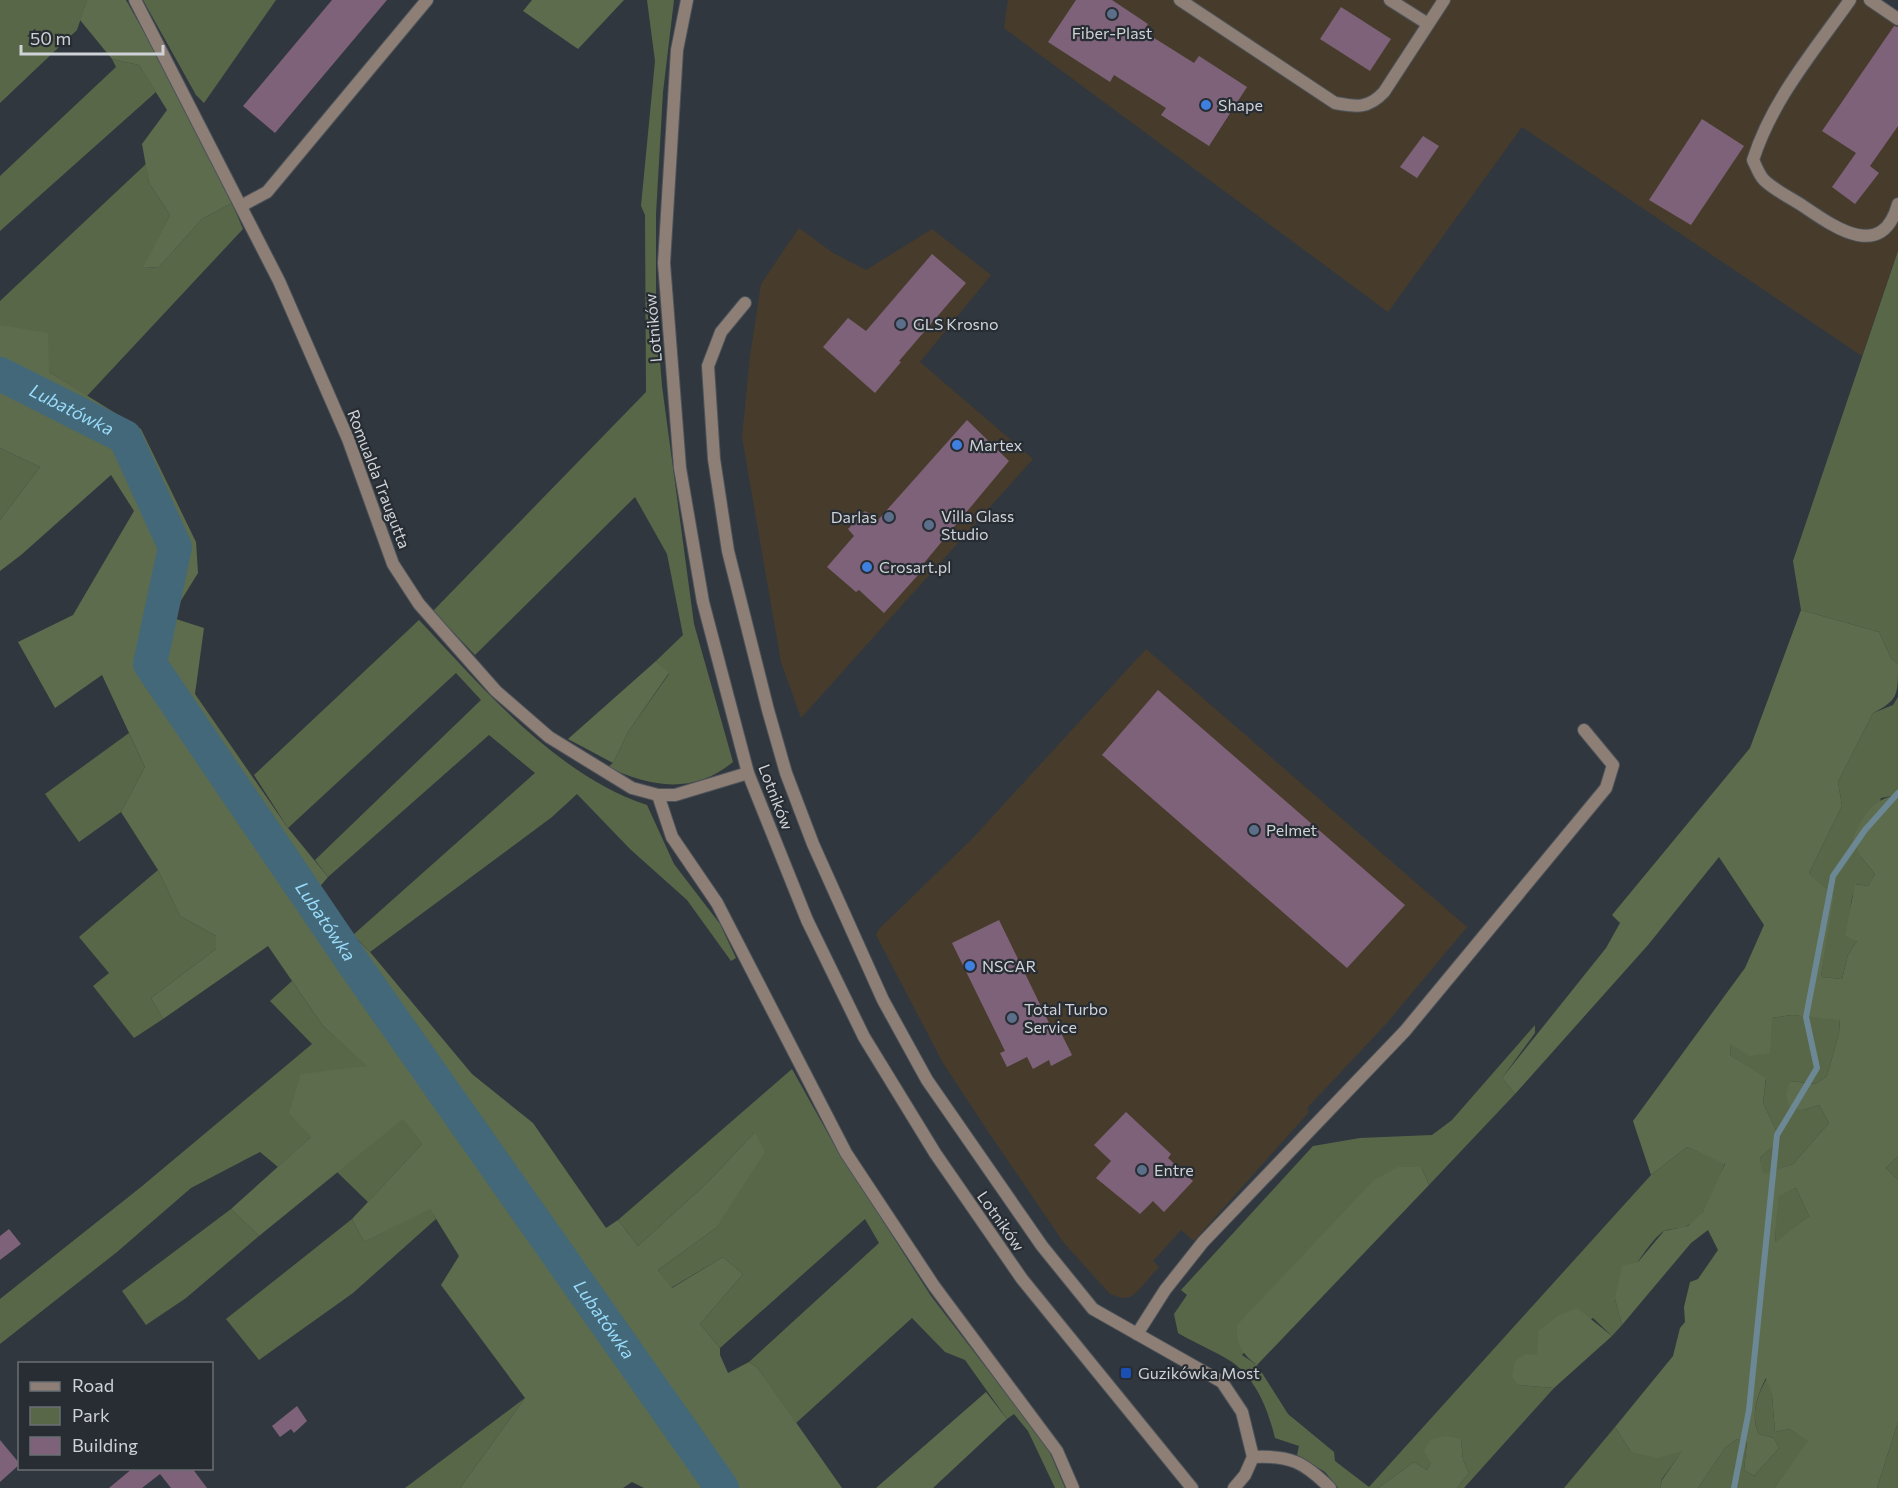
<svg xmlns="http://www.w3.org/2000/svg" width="1898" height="1488" viewBox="0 0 1898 1488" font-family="Commissioner,sans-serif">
<rect width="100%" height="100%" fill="#31373e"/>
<path fill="#473c2c" d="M1008,0H1881L1898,11V251L1862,356L1522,127L1388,312L1004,28Z
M799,228L833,253L866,270L932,229L991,275L920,362L1033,459L801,718L781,662L742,437L750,356L761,284Z
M1146,649L1467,927L1386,1024L1307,1108L1309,1112L1194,1241L1181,1230L1153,1261L1159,1267L1137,1292L1130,1297L1122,1298L1110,1294L1064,1243L989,1133L943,1063L876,935L879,929L972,839Z"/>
<path fill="#596749" d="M0,0H87L77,30L0,103Z
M143,0H276L204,103L196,95Z
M647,0H674L663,92L656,214V311L662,386L694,624L733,762C693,795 650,787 608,767L613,763L628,732L669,674L656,661L683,635L667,554L635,497L475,655L433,611L646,392L645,215L641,206L655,61Z
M112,59L139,65L156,92L0,231V176L116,67Z
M146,164L149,183L170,215L144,268L159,267L202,219L232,203L243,229L87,396L49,372L0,325V301Z
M1898,251V664L1891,658L1879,632L1801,610L1793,561Z
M0,448L40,467L0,520Z
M419,620C482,687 557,776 647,805L674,864L720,924L736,958L731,961L687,900L630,849L577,794L552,817L370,952L353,935L535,773L489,735L328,877L315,860L481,700L456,673L288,828L254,775Z
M1898,697V795L1881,798L1861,857L1875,874L1868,886L1856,884C1848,909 1849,917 1857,941L1848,955L1842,979L1821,977L1833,896L1809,873L1842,806L1838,782L1873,713L1893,705Z
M129,733L145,767L121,812L79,842L45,794Z
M158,870L180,916L216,936V949L151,998L163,1019L134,1038L93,986L109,973L79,937Z
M292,981L323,1026L368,1066L311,1137L278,1167L260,1152L191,1188L117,1252L0,1344V1299L141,1187L312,1044L270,1001Z
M1792,1015L1840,1019L1839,1033L1827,1076L1815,1084L1790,1081L1803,1110L1819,1105L1829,1123L1793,1164L1762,1175L1760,1158L1781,1140L1763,1103L1766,1079L1730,1055L1731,1043L1772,1018Z
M1535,1025V1033L1502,1078L1515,1094L1429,1185L1421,1167L1242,1355L1257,1365L1288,1414L1334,1452L1335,1461L1369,1487L1651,1175L1687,1147L1725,1163C1717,1184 1709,1215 1687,1226C1680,1229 1671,1228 1664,1231C1649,1240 1625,1283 1615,1299L1622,1325L1612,1336L1593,1318L1537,1355L1518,1385L1554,1388L1464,1488H1457L1469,1473L1463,1460L1461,1439L1431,1463L1427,1470L1414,1462L1378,1488H1338L1325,1472L1297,1455L1299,1446L1275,1438C1268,1410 1257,1380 1232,1362C1215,1351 1195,1343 1178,1333L1174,1314L1187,1295L1181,1290L1313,1146L1360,1138L1432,1135L1452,1120Z
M792,1069L836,1148L931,1296L1048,1448L1065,1488H1055L1028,1431L1014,1414L1007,1419L965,1360L945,1352L912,1318L796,1423L757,1367L749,1362L879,1243L865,1219L720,1348L700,1324L743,1274L723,1257L671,1288L658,1270L716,1228L755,1132L708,1182L638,1246L618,1220Z
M403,1118L422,1144L368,1202L337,1172Z
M1898,1156V1180L1886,1168Z
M1796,1188L1809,1216L1775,1244L1777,1197Z
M430,1208L436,1219L353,1293L259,1360L226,1319L352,1219L364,1242Z
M231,1209L259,1236L186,1298L146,1325L122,1291Z
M1767,1378L1772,1396L1775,1432L1789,1429L1809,1441L1774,1488H1698L1725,1448L1737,1439L1747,1441L1744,1470L1754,1476L1779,1448L1774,1438L1759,1434C1750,1416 1757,1395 1767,1378Z
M525,1398L460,1488H405Z
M1898,1422V1488H1877Z
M1615,1427L1631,1452L1683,1450L1662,1479L1660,1488H1564Z"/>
<path fill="#5d6c4d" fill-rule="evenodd" d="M87,0H126L166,71L232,203L202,219L159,267L143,268L170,215L149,183L142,144L167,110L139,65L112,59L80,20Z
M532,0H624L578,49L523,11Z
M0,325L48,333L49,372L141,429L196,542L198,573L177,607L176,619L204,628L195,694L288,828L328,877L317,890L339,922L370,952L472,1074L533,1123L606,1228L618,1220L638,1246L708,1182L755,1132L765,1152L716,1228L658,1270L672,1288L723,1257L743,1274L700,1324L720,1348V1355L728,1373L749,1362L757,1367L842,1488H644L632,1482L623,1488H460L525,1398L441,1285L459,1256L430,1209L364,1242L352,1219L422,1144L403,1119L259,1236L231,1209L311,1137L289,1113L301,1074L367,1066L323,1026L268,946L163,1019L151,998L216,949V936L180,916L158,870L121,812L145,767L102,675L55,708L18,642L73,615L134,511L111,475L21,555L0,571V520L40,467L0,448Z
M1801,610L1879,632L1891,658L1898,664C1898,696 1898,700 1873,713L1838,782L1842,806L1809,873L1834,896L1821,977L1842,979L1848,955L1857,941L1845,936L1855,884L1868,886L1875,874L1861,857L1853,838C1864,815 1871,799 1898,795V1156L1886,1168L1898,1180V1422L1877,1488H1774L1808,1441L1789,1429L1775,1432L1772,1396L1766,1378C1757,1395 1750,1417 1759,1434L1774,1438L1779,1448L1754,1476L1744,1470L1747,1442L1737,1439L1725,1448L1698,1488H1660L1662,1480L1682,1451L1658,1458L1631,1452L1615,1427L1673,1356L1680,1328L1685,1322L1684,1307L1690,1282L1698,1279L1718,1250L1708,1230L1691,1243L1622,1325L1615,1299L1622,1266L1638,1262L1664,1231L1688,1226L1703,1212L1725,1164L1687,1147L1651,1175L1633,1121L1745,968L1764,925L1719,857L1648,945L1515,1094L1502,1078L1606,948L1620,923L1612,915L1750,748ZM1792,1015L1840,1020L1839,1033L1827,1076L1815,1084L1790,1081L1786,1094L1789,1107L1803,1110L1819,1105L1829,1123L1793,1164L1763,1174L1760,1158L1781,1140L1763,1103L1766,1078L1730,1055L1731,1044L1750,1056L1770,1053L1772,1018ZM1796,1188L1809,1216L1775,1243L1778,1197Z
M656,661L669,673L628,732L613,763L568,739Z
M1398,1167H1421L1429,1185L1257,1365C1242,1354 1236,1344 1237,1325L1374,1180Z
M1577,1308L1612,1336L1554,1388L1518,1385L1512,1377L1515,1361L1526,1354L1537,1355L1538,1331L1558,1316Z
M986,1392L1007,1419L933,1488H876Z
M1445,1436L1461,1439L1463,1460L1469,1473L1457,1488H1378L1414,1462L1427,1470L1431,1463L1424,1451L1430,1440Z"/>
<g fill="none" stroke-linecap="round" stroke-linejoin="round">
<path stroke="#6d8895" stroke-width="6" d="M1734,1488L1749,1410L1777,1135L1817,1068L1806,1017L1833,876L1865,830L1898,793"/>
<path stroke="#436879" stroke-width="34" id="s1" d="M0,374L125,437L175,547L150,664L356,967L722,1488"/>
</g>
<path fill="#7e627a" d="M332,0H387L275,133L243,106Z
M1076,0H1112L1148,24L1143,31L1194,63L1199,56L1247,87L1209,146L1161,115L1166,108L1114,75L1110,82L1048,42Z
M1341,7L1391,39L1370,71L1320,39Z
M1894,26L1898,27V126L1870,166L1879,173L1855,204L1832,187L1856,153L1822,131Z
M1702,119L1744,146L1691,225L1649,200Z
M1423,136L1439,146L1417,178L1400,167Z
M932,254L966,283L899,361L901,362L875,393L823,347L848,318L866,331Z
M967,420L1009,461L924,563L927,565L884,613L859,590L856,592L827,567L854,536L848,529L865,511L878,520Z
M1158,690L1405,905L1347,968L1102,755Z
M999,920L1051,1027L1057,1025L1072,1055L1051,1066L1049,1060L1033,1069L1027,1057L1007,1067L1000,1053L1005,1051L952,943Z
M1126,1112L1171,1154L1168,1158L1193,1181L1164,1212L1153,1201L1140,1214L1096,1178L1111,1161L1094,1145Z
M9,1229L21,1244L0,1260V1236Z
M297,1406L307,1421L294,1433L291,1429L280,1437L272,1426Z
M0,1440L20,1464L0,1482Z
M133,1468H192L207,1488H171L160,1474L142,1488H109Z"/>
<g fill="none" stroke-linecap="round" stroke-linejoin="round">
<g stroke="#4d535a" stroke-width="14">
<path id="service" d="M1180,0L1335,103C1357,107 1368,109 1384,92L1444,0
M1390,0L1428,24
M1850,0C1814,51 1772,100 1753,160C1756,166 1759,175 1764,180C1774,190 1791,198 1803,206C1834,227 1882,262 1898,204
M1870,0L1898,19
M241,206L267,192L427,0
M1137,1334L1165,1290L1203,1242L1405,1031L1606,788L1613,765L1584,730"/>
</g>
<g stroke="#4d535a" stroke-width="14">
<path id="minor" d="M135,0L279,281L348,439L393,564L419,604L496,691L549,737L632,788L658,795H675L748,773
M745,303L721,332L708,366L714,459L728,551L768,710L786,773L813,844L883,1000L927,1080L1042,1246L1093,1309L1222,1382L1242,1412L1253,1457L1245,1475L1234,1488
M658,795L672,837L717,903L846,1153L934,1286L1057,1451L1073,1488
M1253,1457C1290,1455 1304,1462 1330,1488"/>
</g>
<g stroke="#4d535a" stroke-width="14">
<path id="tertiary" d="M687,0L677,50L664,263L680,468L703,602L748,773L807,920L864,1037L935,1153L1022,1279L1192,1488"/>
</g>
<use href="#service" stroke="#8d7f76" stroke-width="12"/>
<use href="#minor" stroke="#8d7f76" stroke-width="12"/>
<use href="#tertiary" stroke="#8d7f76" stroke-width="12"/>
</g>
<g fill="#5c6f8a" stroke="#272d33" stroke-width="2">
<circle cx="1112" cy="14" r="6"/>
<circle cx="901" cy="324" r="6"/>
<circle cx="889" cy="517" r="6"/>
<circle cx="929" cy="525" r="6"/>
<circle cx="1254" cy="830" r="6"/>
<circle cx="1012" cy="1018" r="6"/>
<circle cx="1142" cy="1170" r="6"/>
</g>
<g fill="#3f7fe0" stroke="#272d33" stroke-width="2">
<circle cx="1206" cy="105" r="6"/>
<circle cx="957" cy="445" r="6"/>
<circle cx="867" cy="567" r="6"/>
<circle cx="970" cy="966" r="6"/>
</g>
<rect fill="#1a4fb4" stroke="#272d33" stroke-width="2" x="1120" y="1367" width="12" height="12" rx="3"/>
<g text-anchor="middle" stroke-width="4.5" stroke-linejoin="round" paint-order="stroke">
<g font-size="16" fill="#cfd3d7" stroke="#272d33" text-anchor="start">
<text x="1112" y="39" text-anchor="middle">Fiber-Plast</text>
<text x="1218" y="111">Shape</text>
<text x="913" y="330">GLS Krosno</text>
<text x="969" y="451">Martex</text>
<text x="941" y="522">Villa Glass<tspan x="941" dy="18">Studio</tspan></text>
<text x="877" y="523" text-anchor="end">Darlas</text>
<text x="879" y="573">Crosart.pl</text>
<text x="1266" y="836">Pelmet</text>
<text x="982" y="972">NSCAR</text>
<text x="1024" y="1015">Total Turbo<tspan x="1024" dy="18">Service</tspan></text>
<text x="1154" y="1176">Entre</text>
<text x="1138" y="1379">Guzikówka Most</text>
</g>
<g font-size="16" fill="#cfd3d7" stroke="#272d33">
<text transform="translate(653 328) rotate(-95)" y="6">Lotników</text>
<text transform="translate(379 479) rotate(69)" y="6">Romualda Traugutta</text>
<text transform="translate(776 797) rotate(69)" y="6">Lotników</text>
<text transform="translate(1001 1221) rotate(55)" y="6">Lotników</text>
</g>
<g font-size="18" font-style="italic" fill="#99dcfb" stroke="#272d33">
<text dy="6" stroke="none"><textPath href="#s1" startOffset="80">Lubatówka</textPath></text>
<text dy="6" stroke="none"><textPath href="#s1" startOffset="692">Lubatówka</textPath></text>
<text dy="6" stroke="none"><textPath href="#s1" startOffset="1178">Lubatówka</textPath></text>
</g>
</g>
<rect x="18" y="1362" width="195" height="108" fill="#272d33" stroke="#6a6f75" stroke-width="1.5"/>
<rect x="30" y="1382" width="30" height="9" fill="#8d7f76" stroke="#6a6f75" stroke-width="1.5"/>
<text x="72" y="1392" font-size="18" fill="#cfd3d7">Road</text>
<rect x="30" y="1407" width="30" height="18" fill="#596749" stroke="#6a6f75" stroke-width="1.5"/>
<text x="72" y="1422" font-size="18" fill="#cfd3d7">Park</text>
<rect x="30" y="1437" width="30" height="18" fill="#7e627a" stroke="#6a6f75" stroke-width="1.5"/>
<text x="72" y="1452" font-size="18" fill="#cfd3d7">Building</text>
<path d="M21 45v9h142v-9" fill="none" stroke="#cfd3d7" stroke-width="3"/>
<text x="30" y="45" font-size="18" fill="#cfd3d7" stroke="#272d33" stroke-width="4.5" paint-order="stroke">50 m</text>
</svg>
